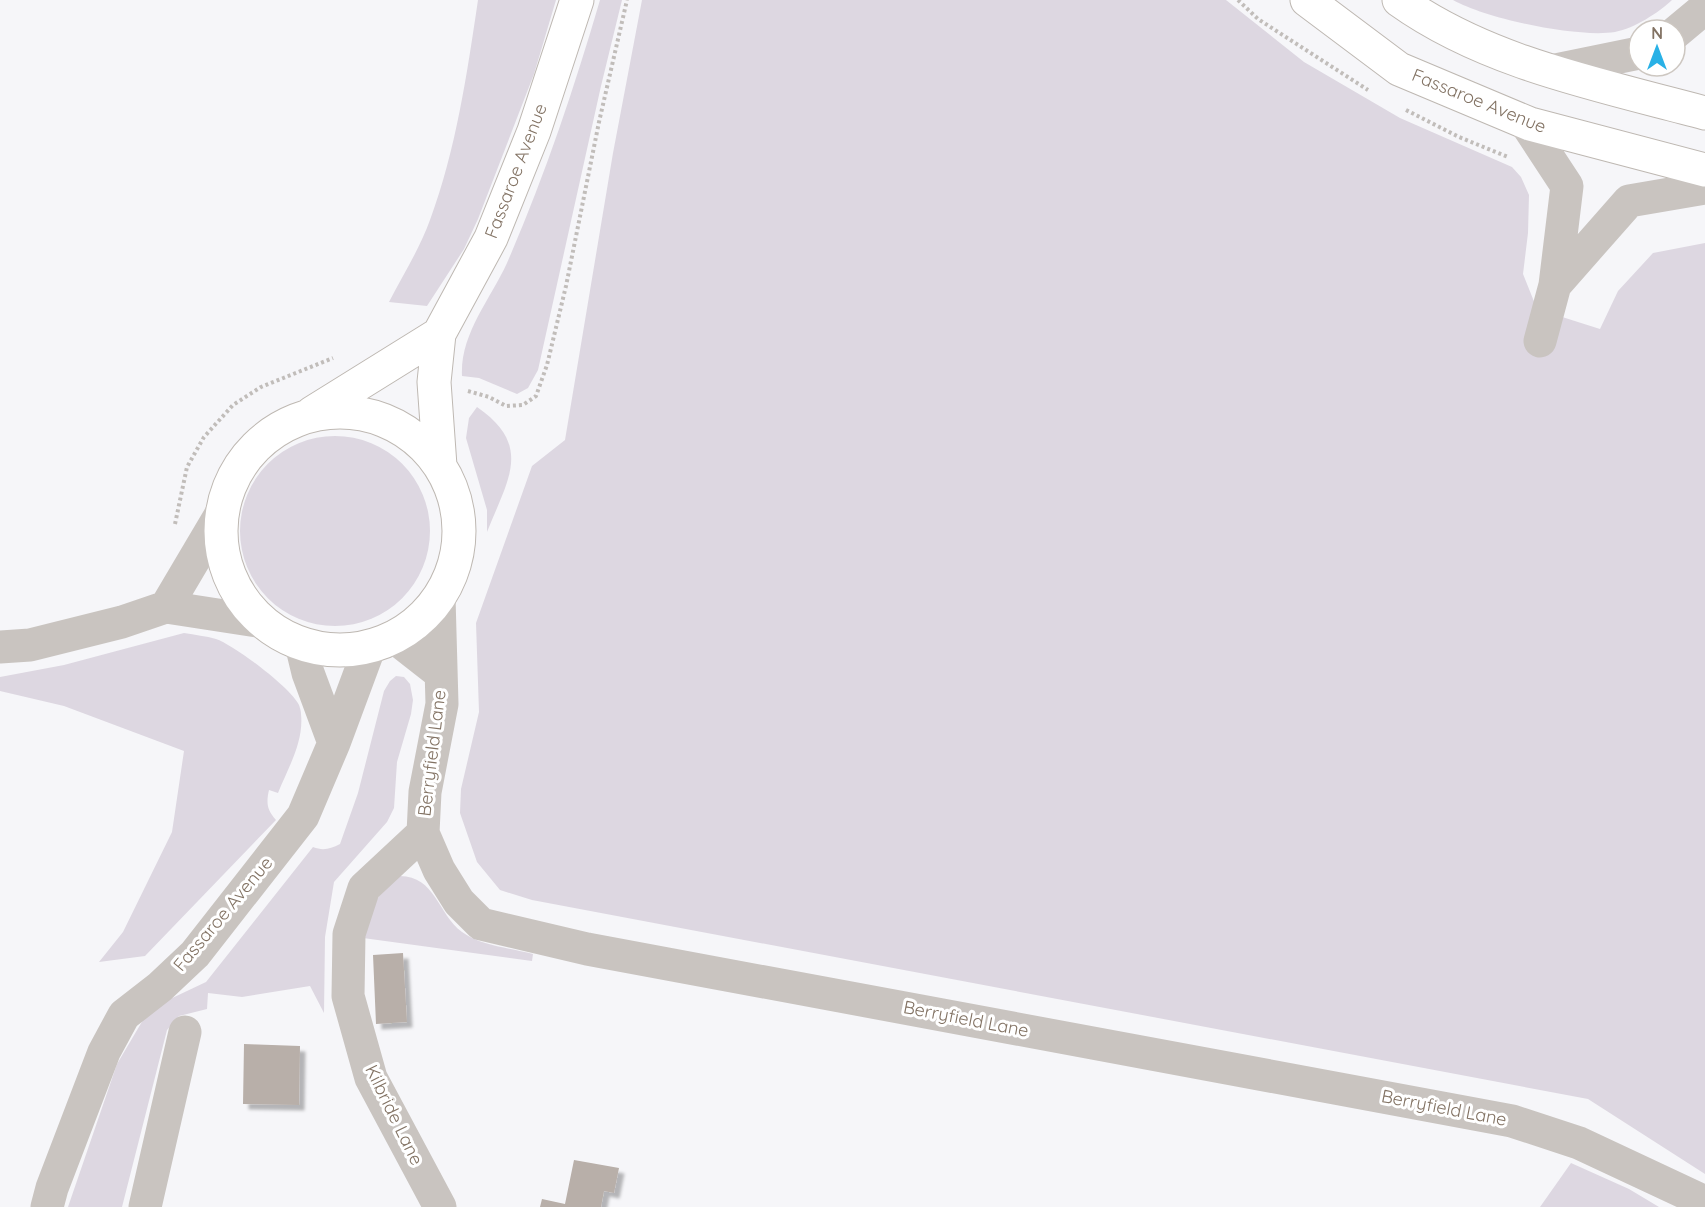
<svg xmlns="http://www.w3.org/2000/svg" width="1705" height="1207" viewBox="0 0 1705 1207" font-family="Quicksand,sans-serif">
<defs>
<filter id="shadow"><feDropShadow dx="5.5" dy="5.5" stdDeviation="1.5" flood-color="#0004"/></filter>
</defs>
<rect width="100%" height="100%" fill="#f6f6f9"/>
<path fill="#ddd7e1" d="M478,0H556L534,74L478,219L464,249L427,306L389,302C403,275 420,248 430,220C456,150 467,74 478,0Z
M600,0H622L601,86L538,370L528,388L517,394L479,378L462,376C460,334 490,300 507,263C544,178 574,89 600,0Z
M642,0H1226L1304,62L1400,118L1512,167L1521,177L1529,195L1528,233L1523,274L1537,309L1600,329L1618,291L1653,253L1705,243V1174L1588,1099L532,900L500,890L477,862L460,813L461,789L479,712L476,623L532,466L565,440L613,153Z
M1453,0H1672C1658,13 1635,28 1615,32C1577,38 1487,19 1453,0Z
M477,407C534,446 507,481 487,532V510L466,438L469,418Z
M240 531a95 95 0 1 1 190 0a95 95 0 1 1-190 0Z
M184,633C195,635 206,636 216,639C234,645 291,688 299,705C300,708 301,711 301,714C304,742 288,768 278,793L269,790C266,803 267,810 276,820L145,956L99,962L123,932L172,832L184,751L64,706L0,691V677L64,665Z
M396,676L404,677L410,684L413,700L411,714L397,762L394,808L387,822L334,882L325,937L324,1013L310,986L242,997L208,993L207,1009L179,1016L167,1030L122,1207H68L117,1064L143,1020L168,1000L206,982L313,847C323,851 330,849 340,844L358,793L384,691L390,681Z
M400,876C435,876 438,914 462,932C481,946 511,948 533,954L532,961L363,938C370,912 376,891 400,876Z
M1571,1163L1629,1189L1659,1207H1540Z"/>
<path fill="#b8afa9" filter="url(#shadow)" d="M403,953L407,1022L376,1024L373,955Z
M244,1044L300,1046L299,1105L243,1104Z
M574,1160L619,1168L614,1193L604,1191L601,1207H540L542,1199L565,1204Z"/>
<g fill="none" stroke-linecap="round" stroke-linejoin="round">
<g stroke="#beb8b2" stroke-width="35">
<path id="secondary" d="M1307,0L1399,69L1530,124L1705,170
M1399,0C1487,63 1601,85 1705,113
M221 531a119 119 0 1 1 238 0a119 119 0 1 1-238 0Z
M312,413L439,334
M440,466L434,382L439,334L491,238L534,131L577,0"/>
</g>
<path stroke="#c1bdba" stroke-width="4" stroke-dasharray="3 3" stroke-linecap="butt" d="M1238,0L1258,19L1368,90
M1406,110L1459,137L1508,157
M468,391L489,397L506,406L523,405L536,396L547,365L566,286L599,122L627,0
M175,524L187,467L204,437L233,405L261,387L333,358"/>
<path stroke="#c9c4c0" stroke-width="33" d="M1675,33L1705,8
M1551,71L1639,53
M1525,122L1567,186L1555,285L1540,341
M1555,285L1629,201L1705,188
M439,597L442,704L425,792L423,833L439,870L459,902L481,924L587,949L1512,1121L1579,1143L1705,1202
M166,607L221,514
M394,637L440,673
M301,644L308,673L334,743
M0,647L30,645L122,622L166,607L263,622
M423,833L364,888L349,934L348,996L371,1078L440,1207
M47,1207L52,1188L104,1052L124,1015L160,987L195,954L303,816L334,743L370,646
M145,1207L185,1032"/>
<use href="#secondary" stroke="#fff" stroke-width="33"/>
</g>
<g text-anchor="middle" stroke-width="6" stroke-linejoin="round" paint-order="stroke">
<g font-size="18" fill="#827263" stroke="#fff">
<text transform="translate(1479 101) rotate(22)" y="6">Fassaroe Avenue</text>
<text transform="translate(516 171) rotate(-69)" y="6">Fassaroe Avenue</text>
<text transform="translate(432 753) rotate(-83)" y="6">Berryfield Lane</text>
<text transform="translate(223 914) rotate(-50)" y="6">Fassaroe Avenue</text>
<text transform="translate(966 1019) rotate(11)" y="6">Berryfield Lane</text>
<text transform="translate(1444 1108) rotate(11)" y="6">Berryfield Lane</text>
<text transform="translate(394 1115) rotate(64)" y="6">Kilbride Lane</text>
</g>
</g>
<g transform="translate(1657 48)"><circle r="28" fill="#ffffff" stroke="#cdc7c1" stroke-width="1.5"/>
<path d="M0-4.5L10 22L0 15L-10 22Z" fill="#29b1e6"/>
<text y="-9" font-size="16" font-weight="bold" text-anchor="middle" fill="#827263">N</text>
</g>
</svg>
